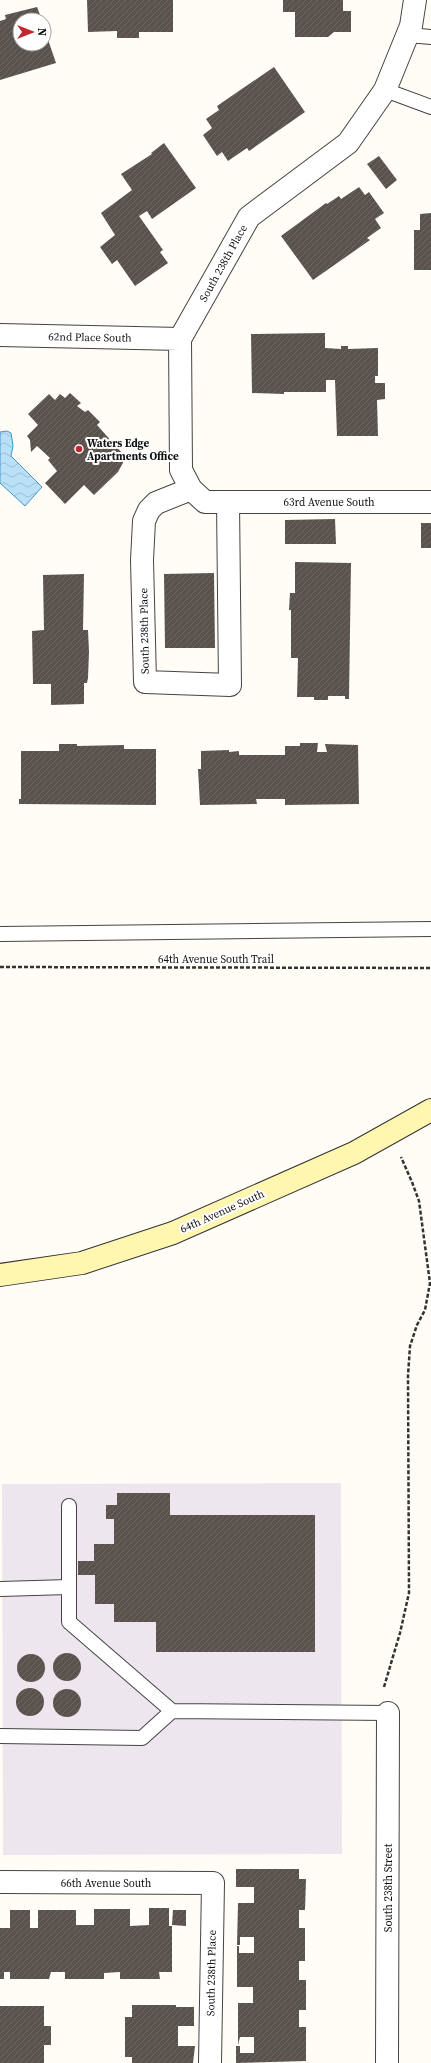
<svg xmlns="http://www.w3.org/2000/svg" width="431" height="2063" viewBox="0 0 431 2063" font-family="'Source Serif 4',serif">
<defs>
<pattern id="water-waves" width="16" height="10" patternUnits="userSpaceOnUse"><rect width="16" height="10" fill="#b9e0f7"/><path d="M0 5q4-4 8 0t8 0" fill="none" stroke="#9ebfd3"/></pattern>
<pattern id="building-hatch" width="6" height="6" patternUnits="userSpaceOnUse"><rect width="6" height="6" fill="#5a524d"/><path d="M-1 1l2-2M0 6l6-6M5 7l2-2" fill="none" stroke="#6d6662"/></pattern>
</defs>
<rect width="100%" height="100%" fill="#fffdf5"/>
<path fill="#eee6ef" d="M341,1483L342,1854L3,1855L2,1484Z"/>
<path fill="url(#water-waves)" stroke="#3f96cf" d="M7,431L11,433L13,446L11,456L42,487L25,506L0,483V432Z"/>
<path fill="url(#building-hatch)" d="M87,0H173V32H139V38H117V31L88,32Z
M283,0H343V11H351V32H334L328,37H295V12H283Z
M37,7L42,20H20V44H44V28L56,63L0,80V21L6,19L5,15Z
M274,67L305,112L249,151L247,148L228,161L222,152L217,156L203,135L212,128L206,119L219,110L217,106Z
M164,143L196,188L152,219L147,211L139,216L163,250L160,252L168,263L135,286L117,260L112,264L100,247L115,235L101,213L132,190L121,174L152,154L151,153Z
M379,156L397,180L386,189L367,164Z
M359,187L365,195L369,192L384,213L375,219L381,228L367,238L370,240L313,280L281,236L326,203L327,204L339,196L341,199Z
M431,213V270H414V230H420V214Z
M325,333V348L341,349V346H348V349L378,348V376H375V383H385V399L377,400L378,436H337L335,380H326V392H284V394L252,393L251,334Z
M70,393L81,403L77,406L85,412L88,410L100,422L97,425L122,453L120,455L125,459L118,472L94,495L84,485L65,504L45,483L57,471L48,460L50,458L37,446L31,452L30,440L27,436L38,425L28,414L49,394L55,400L60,394L65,398Z
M335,519L336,544H285V520Z
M421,523H431V548H421Z
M295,562L351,563L349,699H345V696H328V700H314V697H297L298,658H291V610H289L290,593H295Z
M214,573L215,648H165L164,574Z
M84,574L83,630H88L89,652L88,678L87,683H84V704L51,705V684H33L32,631L44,630L43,575Z
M300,743H318L317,752H327L325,744L358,745L359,804L285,805V799H256L257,804L200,805L198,769H201V751L229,750V752L239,751V755H285V746H300Z
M59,744H77V746L124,745V749H156V805L19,804V799H21V751H59Z
M117,1493H170V1515H315V1652H156V1622H114V1604H95V1575H78V1561H94V1544H114V1519H106V1505H117Z
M53 1667a14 14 0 1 1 28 0a14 14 0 1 1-28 0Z
M17 1668a14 14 0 1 1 28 0a14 14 0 1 1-28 0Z
M16 1702a14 14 0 1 1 28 0a14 14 0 1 1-28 0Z
M53 1703a14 14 0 1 1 28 0a14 14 0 1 1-28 0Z
M236,1869H299V1879H306L305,1910H299V1928H305V1961H299V1980H306V2010H299V2027H306V2061L236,2063V2046H240V2053H254V2037H240L238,2045V2003H253V1987H237V1946H239V1953H254V1937H240V1945H237L238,1903H254V1887H236Z
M149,1908H169V1926H172V1972H159L160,1979H120V1972L104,1973V1979H65V1972H51L49,1979H10V1972H4V1979H0V1928H10V1910H30V1928H38V1910H76V1925H94V1909H130V1926L149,1925Z
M173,1910H186V1926L172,1925Z
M132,2005H176V2007H194V2026H178V2046H195L193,2063H132V2057H125V2017H132Z
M0,2006H44V2026H51V2045H44V2063H0Z"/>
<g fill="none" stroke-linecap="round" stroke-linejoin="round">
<g stroke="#444" stroke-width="16">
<path id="lane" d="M408,35L431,37
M385,90L431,107
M0,934L431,929
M69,1506V1622L172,1711L388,1713
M0,1589L69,1587
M0,1736L142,1738L172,1711"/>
</g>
<g stroke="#444" stroke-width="24">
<path id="street" d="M0,335L180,339
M191,489L156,503L149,510L144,521L142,560L145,682L230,685L228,502H205L191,489L181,470L180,339L249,217L348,143L385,90L411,26L415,0
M228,502H431
M0,1882L213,1883L210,2063
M387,2063L388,1713"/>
</g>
<g stroke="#333" stroke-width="24">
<path id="secondary" d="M0,1275L82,1263L173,1233L354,1153L431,1110"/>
</g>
<path stroke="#333" stroke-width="2.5" stroke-dasharray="4 2" stroke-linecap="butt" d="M0,967L431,968
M384,1687L400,1633L409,1593L408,1376L410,1346L417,1325L425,1310L430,1283L419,1201L412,1182L401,1157"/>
<use href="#lane" stroke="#fff" stroke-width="14"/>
<use href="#street" stroke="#fff" stroke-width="22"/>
<use href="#secondary" stroke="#fff6b0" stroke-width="22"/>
</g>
<circle fill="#c4262e" stroke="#fff" stroke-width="1.5" cx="79" cy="449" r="4"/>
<g text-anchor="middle" stroke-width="4" stroke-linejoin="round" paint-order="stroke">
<g font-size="11" fill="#111" stroke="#fff">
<text transform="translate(223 263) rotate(-61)" y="4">South 238th Place</text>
<text transform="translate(90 337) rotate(1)" y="4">62nd Place South</text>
<text x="329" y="506">63rd Avenue South</text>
<text transform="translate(144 631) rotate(-91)" y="4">South 238th Place</text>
<text x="216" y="963">64th Avenue South Trail</text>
<text transform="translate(222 1211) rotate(-24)" y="4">64th Avenue South</text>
<text x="106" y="1887">66th Avenue South</text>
<text transform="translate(388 1888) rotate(-90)" y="4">South 238th Street</text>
<text transform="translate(211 1973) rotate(-89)" y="4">South 238th Place</text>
</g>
<g font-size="11" font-weight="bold" fill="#111" stroke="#fff" text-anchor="start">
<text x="87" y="447">Waters Edge<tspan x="87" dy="13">Apartments Office</tspan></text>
</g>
</g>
<g transform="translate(32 32) rotate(90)"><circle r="19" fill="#ffffff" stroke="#a0a0a0"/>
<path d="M0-3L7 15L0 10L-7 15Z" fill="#c4262e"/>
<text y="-6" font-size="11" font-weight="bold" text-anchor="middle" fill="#111111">N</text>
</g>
</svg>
